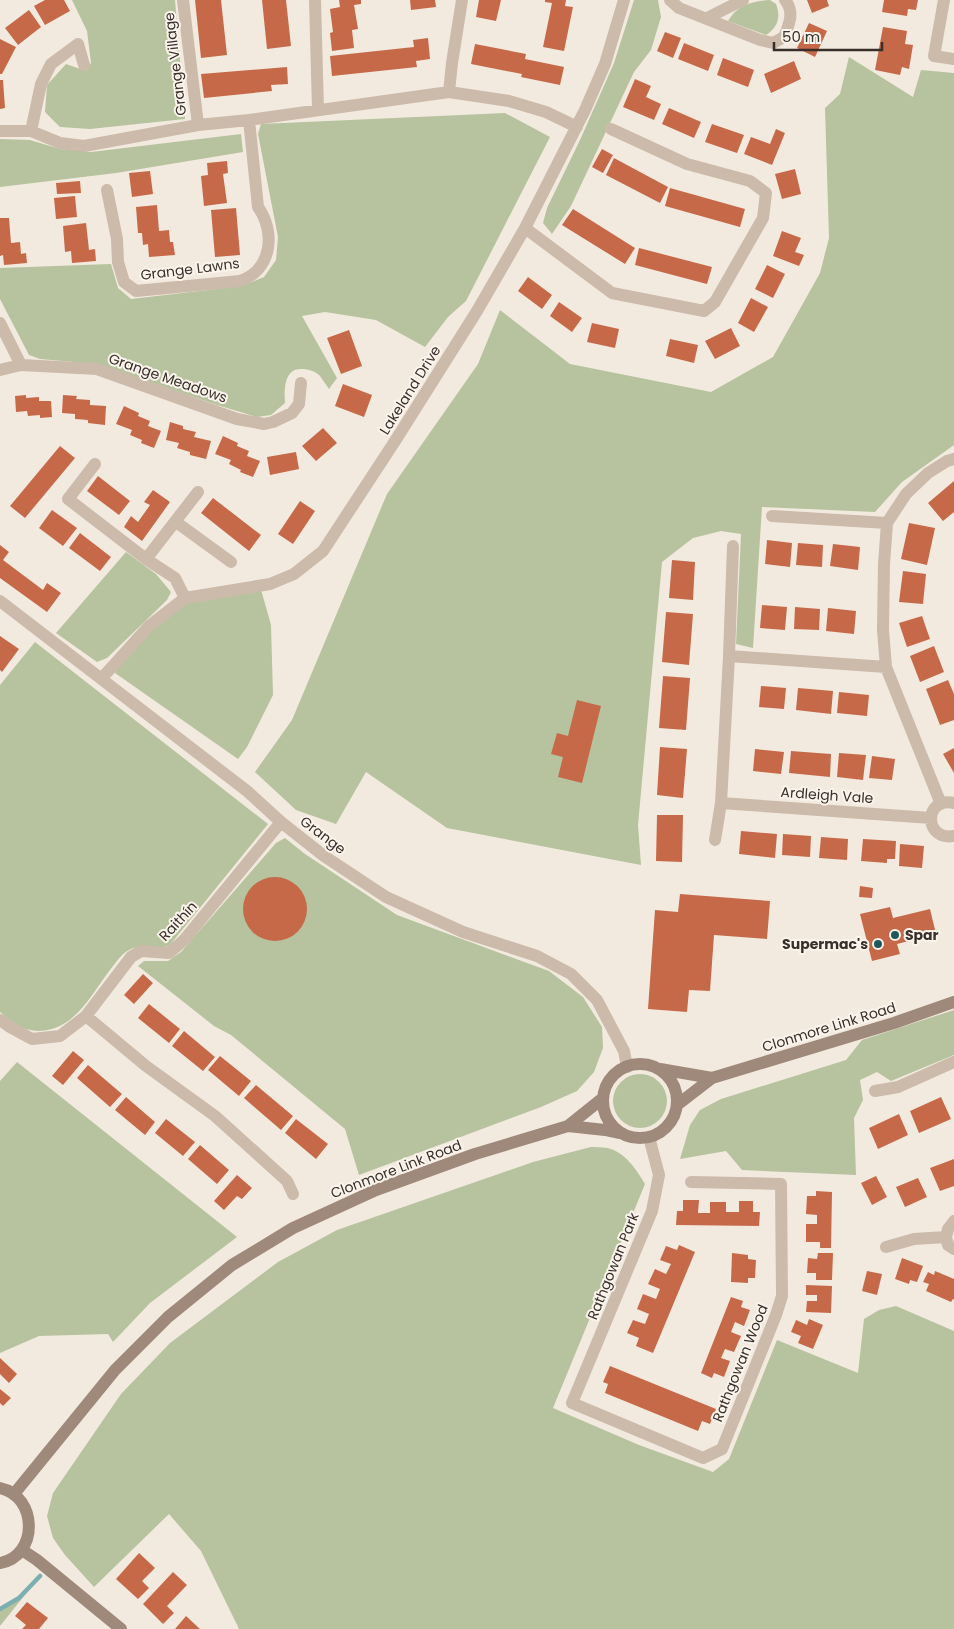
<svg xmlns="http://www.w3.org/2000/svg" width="954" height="1629" viewBox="0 0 954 1629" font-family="Poppins,sans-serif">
<rect width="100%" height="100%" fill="#f3eadf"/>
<path fill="#b6c39e" d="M72,0H175L185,119L90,129L60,127L45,112L47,85L66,64L86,71L91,63L87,31Z
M634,0H658L661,17L651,50L634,72L571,206L552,234L543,223L547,208L580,140L614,63Z
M770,0L776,4C781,17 778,27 766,35L728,21C737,5 752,1 770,0Z
M849,57L913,97L921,70L954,73V445L902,482L875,512L762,507L753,648L736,644L741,534L721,531L693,538L662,562L638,825L641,865L447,828L366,772L336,824L296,810L255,772L292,720L387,494L478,364L500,310L570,364L711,392L773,357L820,273L829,238L825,108L840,94Z
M505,113L550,137L466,301L448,317L425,347L376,320L325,312L302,316L337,378L329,389C326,385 323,380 320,376C315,371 308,369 302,369C284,368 284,390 285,403L271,415L257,417L217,405L97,364L40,359L29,355L0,299V268L111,264L118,288L131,299L242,286L264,277L276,260L278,237L258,134L261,124Z
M241,134L243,152L116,173L0,187V139L30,140L60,149L91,152Z
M126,552L156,574L171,592L167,600L107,658L97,662L56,633Z
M260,586L271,625L273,695L247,747L238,759L115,673L132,645L174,605Z
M35,642L268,824L169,946C164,947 159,948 154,948C147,948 138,945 131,949C122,953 116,962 110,970C93,992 79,1021 52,1029C29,1035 16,1026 0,1012V685Z
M285,838L305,854L397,915L549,971L583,997L602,1027L603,1048L594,1072L577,1091L541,1107L359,1175L345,1129L231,1035L214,1026L138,966L144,961H168L181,952L276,843Z
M954,1010V1055L891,1081L877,1072L860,1080L863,1100L854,1118L856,1175L742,1170L726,1151L680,1159L690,1125L700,1110L721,1099L846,1060L862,1040Z
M17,1062L237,1237L150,1303L113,1342L108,1334L39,1336L0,1353V1081Z
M613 1101a27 27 0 1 1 54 0a27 27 0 1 1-54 0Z
M591,1147C596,1147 602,1147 607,1148C624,1151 637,1170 645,1184L553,1408L639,1445L713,1472L729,1459L777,1340L858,1373L864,1319L879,1310L896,1306L954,1331V1629H239L201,1551L169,1514L94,1587L65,1555L53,1538L47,1516L53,1493L121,1394L170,1343L278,1262L337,1230L533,1162Z
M40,1576L0,1626V1609L19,1598Z"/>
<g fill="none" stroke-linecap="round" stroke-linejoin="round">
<path stroke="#7daeb1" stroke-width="4.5" d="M0,1609L19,1598L40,1576"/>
</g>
<path fill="#c66949" d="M45,0H64L70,11L45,25L34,6Z
M195,0H221L227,55L201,58Z
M262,0H286L291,46L267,49Z
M339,0H361V4L354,5L358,29L352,30L354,48L332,51L330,33L333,32L330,9L340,7Z
M410,0H435L436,7L411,10Z
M479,0H501L496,21L476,17Z
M545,0H566L565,6L573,7L564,51L543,47L552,3L545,2Z
M807,0H827L829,6L812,13Z
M884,0H918L916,10L908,9L907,16L882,12Z
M29,10L41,27L18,45L5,28Z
M809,23L827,31L815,57L797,48Z
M883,27L907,31L905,44L913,45L909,69L902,67L900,75L875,70Z
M665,32L681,38L673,58L657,51Z
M428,38L430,59L416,61L417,67L332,76L330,56L414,47L413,40Z
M0,39L16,47L2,74H0Z
M684,43L714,55L708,71L678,59Z
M475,44L526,54L525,59L564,67L560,85L521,77L522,74L471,64Z
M723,58L754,70L748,87L717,75Z
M794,61L801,79L771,93L764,74Z
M287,67L288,84L271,85L272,91L204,98L201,74Z
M635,79L651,86L646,97L661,104L654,120L623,107Z
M0,80H3L5,108L0,109Z
M669,108L701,122L694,138L662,124Z
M712,124L744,135L737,153L705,142Z
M776,129L785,133L772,165L744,154L751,137L770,144Z
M602,149L613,155L603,173L592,167Z
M614,158L668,187L660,203L606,175Z
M227,161L228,173L223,174L227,203L204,206L201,176L208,175L207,163Z
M795,169L801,194L782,199L775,174Z
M150,171L153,194L132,197L129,173Z
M80,181L81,193L57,194L56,183Z
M670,188L745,209L740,227L665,206Z
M75,196L77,217L56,219L54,198Z
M157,205L159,231L169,230L170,242H173L175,255L149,257L148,244L143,245L142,233H138L136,207Z
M236,208L240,255L215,257L211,210Z
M573,209L635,248L625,264L562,225Z
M0,218H9L11,243L20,242L21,254L26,253L27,263L4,265L3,255L0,256Z
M86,223L89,250L95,249L96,261L72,263L71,251L65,252L63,226Z
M782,231L801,238L795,252L804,255L799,266L773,256Z
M639,248L712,267L707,284L635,265Z
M767,265L785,274L773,298L755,289Z
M528,277L552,295L542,309L518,291Z
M751,298L768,307L754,332L738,323Z
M559,302L582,318L572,332L550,316Z
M592,323L619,329L615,348L587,342Z
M731,328L740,346L715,359L705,341Z
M349,330L362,366L341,374L327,338Z
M670,339L698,345L694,363L666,356Z
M343,384L372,395L364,417L335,406Z
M26,395V398L39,397V401H51L52,417L40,418V415L28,416L27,411L16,412L15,396Z
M63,395L77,396L76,399L90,400V405L106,406L105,425L88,423V420L75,419V414L62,413Z
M124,406L139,413L138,416L150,421L148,426L161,431L154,448L141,443L142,440L130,435L132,430L116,424Z
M170,422L183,426V429L196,432L194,437L211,441L206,459L190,455V452L177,448L179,443L166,440Z
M323,428L337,443L316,461L302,446Z
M223,436L238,443L237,446L249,451L247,456L260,461L253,477L240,472L241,470L229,464L231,460L215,454Z
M60,446L75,458L25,518L10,506Z
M296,452L299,469L270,475L267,457Z
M98,476L130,501L119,515L87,491Z
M954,481V512L943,521L928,503Z
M153,490L170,502L142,541L124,527L131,516L138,522L150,505L144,502Z
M213,498L261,535L249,551L201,513Z
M300,501L315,511L293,544L278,534Z
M52,510L77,528L63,546L39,528Z
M909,523L935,528L927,565L901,559Z
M80,533L111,557L100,571L69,548Z
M767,540L792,543L790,567L765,564Z
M798,543L823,545L822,567L796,565Z
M833,544L860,547L858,570L830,566Z
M0,545L9,552L3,560L43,590L47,583L61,593L47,612L0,578Z
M672,560L695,562L693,600L669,598Z
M903,571L926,574L923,604L899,602Z
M762,605L787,607L785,630L760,628Z
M795,607L820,609L819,630L794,629Z
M828,608L856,611L854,634L826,631Z
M666,612L693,614L689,665L662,662Z
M922,616L930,639L907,647L899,623Z
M0,636L19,649L2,672L0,670Z
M934,646L944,672L920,682L910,656Z
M663,676L690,678L686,730L659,728Z
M948,680L954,694V720L940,725L926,689Z
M761,686L786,688L784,709L759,707Z
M798,688L833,691L831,714L796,710Z
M839,692L869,695L867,716L837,713Z
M577,700L601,706L582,783L558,777L563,757L551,754L557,733L568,736Z
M660,747L687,749L683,798L657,795Z
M954,748V773L943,754Z
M755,749L784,752L781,774L753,771Z
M791,751L831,754L830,777L789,773Z
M839,753L866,755L863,780L837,777Z
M872,756L895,759L892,780L869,778Z
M657,815H683L682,862L656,861Z
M741,831L777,834L775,858L739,854Z
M783,834L811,836L810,857L782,855Z
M821,837L848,839L847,860L819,858Z
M863,839L896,841L895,859H887V863L861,861Z
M900,844L924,846L922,868L899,866Z
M243 909a32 32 0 1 1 64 0a32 32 0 1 1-64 0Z
M860,886L873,888L872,898L859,897Z
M680,894L770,901L767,939L714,935L710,991L689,990L687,1012L648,1009L655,910L678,912Z
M890,907L893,918L930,909L936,934L897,944L900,954L872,961L860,914Z
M143,974L153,983L134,1004L124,995Z
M149,1004L180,1029L169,1043L138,1018Z
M184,1031L215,1057L203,1071L172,1046Z
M73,1051L84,1060L63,1085L52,1076Z
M220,1056L251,1081L239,1096L208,1070Z
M88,1065L122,1094L110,1107L77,1078Z
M256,1085L293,1116L281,1130L244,1098Z
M126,1097L155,1122L145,1135L115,1110Z
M941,1097L951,1119L919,1133L910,1111Z
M899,1114L908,1135L878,1149L869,1128Z
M166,1119L195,1142L183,1156L155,1133Z
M296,1119L328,1144L316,1159L285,1133Z
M200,1145L229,1170L217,1184L188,1159Z
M954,1159V1186L940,1191L930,1168Z
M237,1175L252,1188L242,1199L237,1196L224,1210L214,1201Z
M876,1176L887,1197L872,1205L861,1183Z
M918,1178L927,1197L905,1207L896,1187Z
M816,1191L832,1192L831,1248H820V1242H806V1224H817V1215L806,1214L807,1196H816Z
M683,1200H699L698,1213H710V1202H726V1212H739V1201H753V1212H760L759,1226L676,1225L677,1211H683Z
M679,1245L695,1252L653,1353L636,1346L639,1338L627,1333L633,1320L645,1324L649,1314L637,1309L643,1294L656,1299L660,1289L648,1284L655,1269L666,1274L671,1264L660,1260L666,1246L677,1250Z
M732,1253L748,1255V1259L756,1260L755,1278H748V1283L731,1282Z
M818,1253H833L832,1280H816V1273H807L808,1258L817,1259Z
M902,1258L923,1266L917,1282L910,1280L909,1284L895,1279Z
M867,1271L882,1274L877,1295L862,1291Z
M935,1271L954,1279V1299H953L951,1302L926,1291L929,1284L923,1282L928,1272L934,1275Z
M806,1285L832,1286L831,1313L806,1312L807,1301H817V1295H806Z
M731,1297L743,1301L741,1307L750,1310L744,1326L735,1322L731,1332L741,1336L734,1352L725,1349L721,1358L730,1361L724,1377L714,1373L712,1378L701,1373Z
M809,1319L823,1325L813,1349L798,1343L801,1336L791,1332L796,1320L807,1325Z
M0,1358L17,1374L9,1383L0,1374Z
M610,1366L716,1409L710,1424L702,1421L698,1431L605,1393L608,1384L603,1382Z
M0,1389L11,1398L3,1406L0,1403Z
M139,1553L155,1568L142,1581L149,1588L138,1599L116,1579Z
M173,1572L187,1585L167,1606L174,1613L163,1624L143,1604Z
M27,1602L48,1618L39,1629H22L26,1625L15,1616Z
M186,1616L200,1629H175Z"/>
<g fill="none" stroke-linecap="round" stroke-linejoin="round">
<path stroke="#ccbaaa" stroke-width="12" d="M183,0L198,125
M315,0L318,110
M670,0L679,8L760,40L773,43L784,37C789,25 795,12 785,0
M944,0L934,56L954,59
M707,18L743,0
M449,92L452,63L462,0
M0,131H31L60,143L84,146L198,125L249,120L449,92L509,101L546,112L577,127
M31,131L41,84L51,64L78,44L84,65
M107,190L117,239L118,262L124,282L136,291L240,281C272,270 276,232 258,207L249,120
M525,228L612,293L704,311L715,302L763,218L766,193L750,181L687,164L611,129
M0,323L21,365
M0,370L21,365L97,369L237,419L264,424L273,422L292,413L299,404L301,383
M95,464L68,499L146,559L175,578L185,598
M772,516L887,523
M176,522L231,562
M146,559L198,492
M0,601L247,791L281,822L324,856L386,897L463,932L537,956L571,974L597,1000L624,1051L627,1067
M729,656L886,667
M102,678L149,626L185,598L270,584L294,574L323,551L397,438L477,311L525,228L585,110L605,64L624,0
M721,803L931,818
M954,803C924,796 923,841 954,836
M941,804L886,667L883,630L884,564L887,523L906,494L928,473L947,461L954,459
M715,840L721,803L729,656L733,546
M86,1016L146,1066L215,1116L287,1181L293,1194
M0,1020L10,1027L32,1039L60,1036L86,1016L131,957L141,951L169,953L184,940L281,822
M875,1091L898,1087L954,1062
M649,1137L659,1175L652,1211L572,1403L703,1458L722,1449L776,1315L782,1296L781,1184L691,1182
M946,1237L948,1229L954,1221
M886,1247L914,1239L946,1237L948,1245L954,1249"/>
<path stroke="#9f897b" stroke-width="12" d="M603 1101a37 37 0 1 1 74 0a37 37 0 1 1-74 0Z
M660,1069L712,1078
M677,1105L712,1078L894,1023L954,1002
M568,1126L605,1130L619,1133
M0,1488C38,1496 39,1556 0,1563
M14,1494L115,1370L168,1317L232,1265L293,1228L376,1190L475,1154L568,1126L603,1098
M22,1550L37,1560L121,1629"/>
</g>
<g fill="#1f575b" stroke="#faf4ec" stroke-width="2">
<circle cx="895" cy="935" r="5"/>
<circle cx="878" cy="944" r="5"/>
</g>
<g text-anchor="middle" stroke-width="4" stroke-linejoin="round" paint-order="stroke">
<g font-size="14" fill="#392f2a" stroke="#faf4ec">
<text transform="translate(175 64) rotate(-97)" y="5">Grange Village</text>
<text transform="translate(190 269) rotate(-7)" y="5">Grange Lawns</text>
<text transform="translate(168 378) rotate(19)" y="5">Grange Meadows</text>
<text transform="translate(410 390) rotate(-58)" y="5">Lakeland Drive</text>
<text transform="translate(827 795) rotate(4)" y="5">Ardleigh Vale</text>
<text transform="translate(323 835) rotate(37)" y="5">Grange</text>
<text transform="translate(178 921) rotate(-47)" y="5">Raithín</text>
<text transform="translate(829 1027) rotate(-17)" y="5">Clonmore Link Road</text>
<text transform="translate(396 1169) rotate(-21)" y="5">Clonmore Link Road</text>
<text transform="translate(613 1266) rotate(-68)" y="5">Rathgowan Park</text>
<text transform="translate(740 1363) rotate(-68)" y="5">Rathgowan Wood</text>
</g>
<g font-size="14" font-weight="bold" fill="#392f2a" stroke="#faf4ec" text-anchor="start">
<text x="905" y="940">Spar</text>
<text x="868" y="949" text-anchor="end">Supermac's</text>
</g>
</g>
<path d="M774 42v8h108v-8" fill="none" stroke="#392f2a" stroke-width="2.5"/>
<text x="782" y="42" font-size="15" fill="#392f2a" stroke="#faf4ec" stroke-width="4" paint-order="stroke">50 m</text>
</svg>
